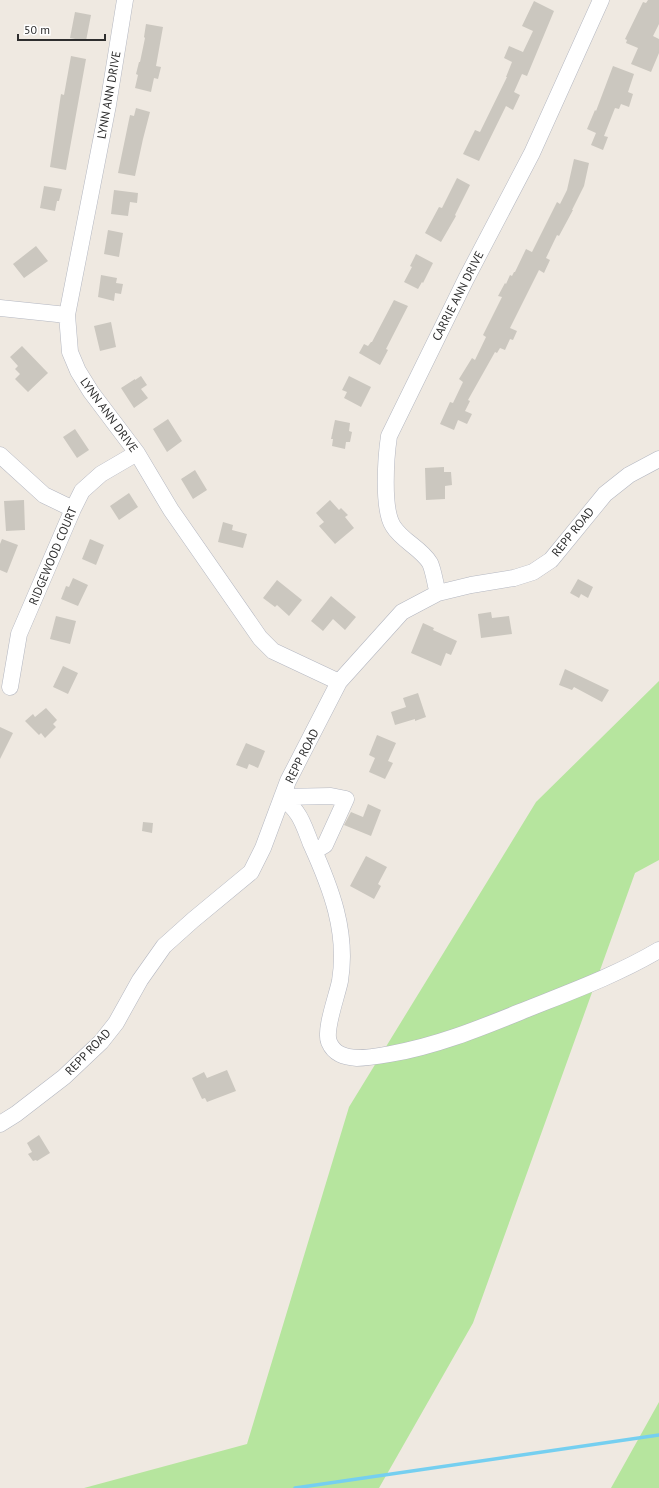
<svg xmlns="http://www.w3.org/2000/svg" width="659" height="1488" viewBox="0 0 659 1488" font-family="'PT Sans',sans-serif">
<rect width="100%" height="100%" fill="#efe9e1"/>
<path fill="#b6e59e" d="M659,681V860L635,873L473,1323L379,1488H84L247,1444L349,1107L536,802Z
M659,1402V1488H611Z"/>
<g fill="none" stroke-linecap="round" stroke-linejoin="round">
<path stroke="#75cff0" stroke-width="3.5" d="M295,1488L659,1435"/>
</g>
<path fill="#cbc7bf" d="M648,0H659V24L653,36L659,39V53L651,72L631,64L638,48L626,43L627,40L625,39L643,2L646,3Z
M534,1L554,11L527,76L522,74L514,92L520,95L513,110L506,106L479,161L463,154L475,130L480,132L507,77H506L512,62L504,58L509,46L523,52L533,31L522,26Z
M75,12L91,15L86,41L70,38Z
M146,24L163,27L156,66L161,67L158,79L154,78L151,92L135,88L138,75L136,74L139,62H140L145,38L144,37Z
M71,56L86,59L66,170L50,167L61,94L64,95Z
M613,66L634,74L628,92L633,94L629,107L621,104L619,109L615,108L604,136L608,137L603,150L591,145L596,133L587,129L595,110L596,111Z
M136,108L150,112L143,139L135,176L118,173L130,115L134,116Z
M574,159L589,163L584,186L572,210H573L559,236L557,235L546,258L550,260L544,273L539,270L510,328L517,331L513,340L510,339L505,350L500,348L497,353L495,352L468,400L470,401L465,411L472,414L467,424L458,420L454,430L440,424L450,402L453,403L463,382L459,379L472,358L475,360L486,337L483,335L502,297L498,296L505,283L506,284L510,275L512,276L514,272H515L526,249L532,252L557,202L560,204L567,190Z
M457,178L470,185L455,215L456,216L441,242L425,233L439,207L442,208Z
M44,186L62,189L59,201H57L55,211L40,208Z
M114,190L138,193L137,203L130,202L128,216L111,214Z
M108,230L123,233L119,257L104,254Z
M36,246L48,261L24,278L13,264Z
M416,254L433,263L423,283L422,282L418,289L404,282L412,267L410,266Z
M101,275L117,278L116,283L123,284L121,294L115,293L114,301L98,297Z
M394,300L408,306L386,349L388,350L380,365L359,353L364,344L368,346L371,342H372Z
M111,322L116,347L100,351L94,326Z
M22,346L48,373L28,392L15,379L20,374L15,369L18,366L10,357Z
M141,376L147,385L141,389L148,398L134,408L121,388L135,379V380Z
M349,376L371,387L361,407L344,398L347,392L342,390Z
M168,419L182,441L167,452L153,429Z
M335,420L350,423L349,431L352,432L350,442H346L345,449L332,446L333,439H331Z
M75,429L89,450L77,458L63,437Z
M444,467V472H451L452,485L445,486V499L426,500L425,468Z
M195,470L207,490L193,499L181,479Z
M129,493L138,507L119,520L110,506Z
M24,500L25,530L6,531L4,501Z
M330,500L339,510L341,508L348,515L345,517L354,528L335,544L319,526L324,522L316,513Z
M223,522L233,525L232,530L247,534L243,548L218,542Z
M2,539L18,545L7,573L0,570V544Z
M90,539L104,545L96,565L82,559Z
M73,578L88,585L78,606L61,599L66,586L69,587Z
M578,579L593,587L588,598L581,594L579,598L570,593Z
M277,580L302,600L289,616L277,605L275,607L263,598Z
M331,596L356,617L345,630L333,619L323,631L311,621Z
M491,612L492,618L509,616L512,634L481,638L478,614Z
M56,616L76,621L70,644L50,639Z
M423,623L434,628L433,630L457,641L451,655L446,653L441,666L411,653Z
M63,666L78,673L68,694L53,687Z
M565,669L609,690L602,702L574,687L572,690L559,685Z
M418,693L426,717L415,721V719L395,725L391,712L406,707L403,698Z
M46,708L57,720L53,724L56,727L45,738L41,733L39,735L25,721L33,714L35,717Z
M0,727L13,733L0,759Z
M377,735L396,743L388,761L393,763L385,779L369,772L375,758L369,755Z
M246,743L265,751L258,768L249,764L247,769L236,765Z
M368,804L381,810L371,836L344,825L351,812L363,817Z
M143,822L153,823L152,833L142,831Z
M366,856L387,867L378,884L381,886L374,899L350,886Z
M227,1070L236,1091L207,1102L205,1098L202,1099L192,1078L204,1072L207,1078Z
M39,1135L50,1153L37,1161L36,1160L33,1161L28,1154L32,1152L27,1143Z"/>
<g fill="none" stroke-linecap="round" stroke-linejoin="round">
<g stroke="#b4b7c1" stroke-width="17">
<path id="minor" d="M125,0L108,105L67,315L70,352L78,371L91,392L137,453L171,510L260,638L273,651L339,682
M0,308L67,315
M0,455L44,495L73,509
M438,593C435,584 434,572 430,563C421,548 402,541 393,526C382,509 386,456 389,436L466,279L532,153L601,0
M10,687L19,634L73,509L82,491L101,474L137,453
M282,797C287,802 293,807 297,813C303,821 307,834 311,844C331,888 348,932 340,981C337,996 324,1030 329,1042C334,1054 344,1057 357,1058C368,1058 379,1056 390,1054C436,1046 478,1029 520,1012C567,993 615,976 659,950
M282,797L331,796L346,799L325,845L315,851
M0,1124L16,1114L64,1077L101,1042L116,1023L140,980L164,946L193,920L251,872L263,848L288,781L339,682L402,612L438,593L471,585L514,578L533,572L551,560L605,494L629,475L659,459"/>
</g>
<use href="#minor" stroke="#fff" stroke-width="16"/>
</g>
<g text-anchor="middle" stroke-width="3" stroke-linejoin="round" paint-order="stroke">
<g font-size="12" fill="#2e2e2e" stroke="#fff">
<text transform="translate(109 95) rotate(-80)" y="4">LYNN ANN DRIVE</text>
<text transform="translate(458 296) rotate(-63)" y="4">CARRIE ANN DRIVE</text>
<text transform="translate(109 415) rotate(54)" y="4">LYNN ANN DRIVE</text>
<text transform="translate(573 532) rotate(-51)" y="4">REPP ROAD</text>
<text transform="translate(53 556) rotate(-67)" y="4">RIDGEWOOD COURT</text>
<text transform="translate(302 756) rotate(-63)" y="4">REPP ROAD</text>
<text transform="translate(88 1052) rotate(-46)" y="4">REPP ROAD</text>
</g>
</g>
<path d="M18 34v6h87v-6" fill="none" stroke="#2e2e2e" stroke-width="2"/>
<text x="24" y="34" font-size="12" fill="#2e2e2e" stroke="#ffffff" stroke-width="3" paint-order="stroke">50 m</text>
</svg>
